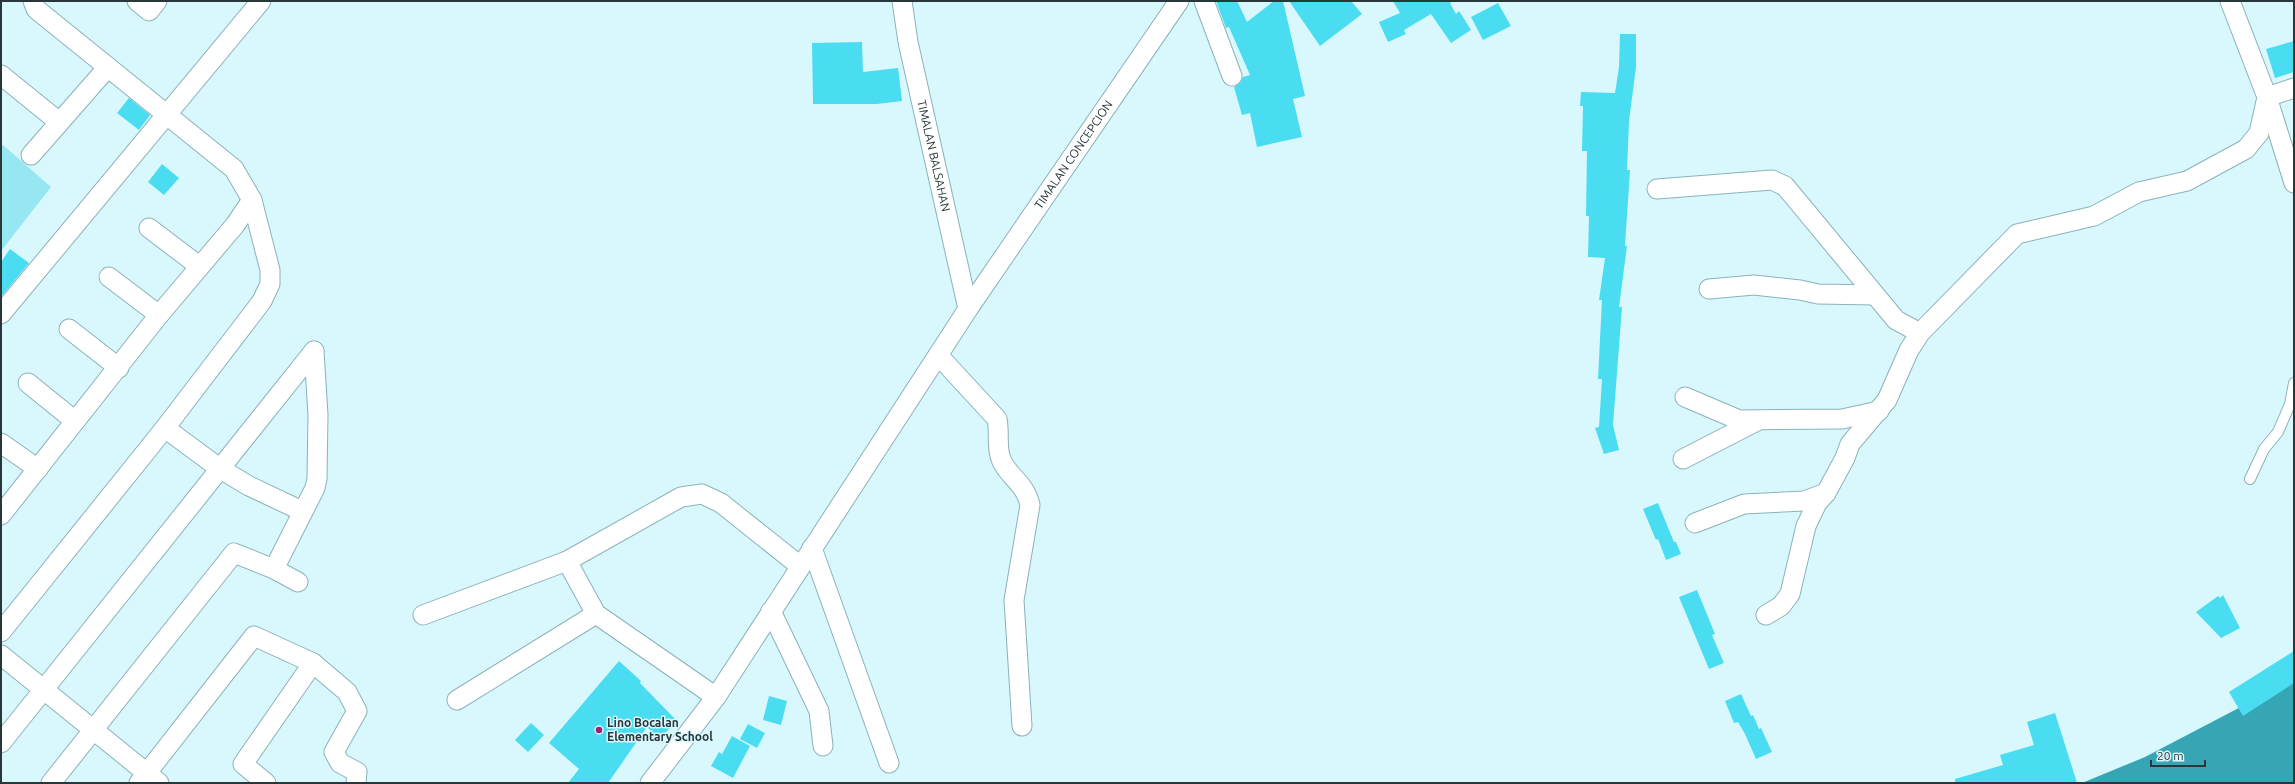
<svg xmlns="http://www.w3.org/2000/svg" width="2295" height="784" viewBox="0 0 2295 784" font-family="Ubuntu,sans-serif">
<rect width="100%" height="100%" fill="#d8f8fe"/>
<path fill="#97e7f3" d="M3,145L51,187L1,251V146Z"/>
<path fill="#36a5b4" d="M2294,679V783H2082L2145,757Z"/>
<path fill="#4addf1" d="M1216,1H1237L1247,22L1274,1H1283L1305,96L1293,99L1302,137L1257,147L1250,113L1242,115L1234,87L1240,83L1243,77L1250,75L1229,27L1226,28Z
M1289,1H1351L1362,14L1320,46Z
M1393,1H1454L1450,3L1456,14L1459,11L1471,30L1451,43L1431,14L1404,30L1406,34L1388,42L1379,22L1400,13Z
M1498,3L1511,26L1483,40L1471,17Z
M1620,34H1636V67L1629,121L1627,170H1630L1625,246H1627L1619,307H1622L1613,425L1619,450L1604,454L1595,428L1599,427L1602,379H1598L1602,300H1599L1605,258L1588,257L1589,216H1586L1587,151H1582L1583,106H1580L1581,92L1615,93L1619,67Z
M2294,41V72L2275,78L2266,49Z
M862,42L863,72L898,68L902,101L877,104H813L812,43Z
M129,98L150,115L139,130L117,113Z
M162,164L179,178L164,195L148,182Z
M10,249L29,263L1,297V262Z
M1658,503L1674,542H1676L1681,554L1666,560L1658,539L1656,540L1643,509Z
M1697,590L1715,634L1712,635L1724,663L1709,669L1679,597Z
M2223,595L2240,628L2221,638L2196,612L2218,596L2220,598Z
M2294,651V683L2243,716L2229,692Z
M619,661L641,681L640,683L677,721L659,739L647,727L608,783H568L579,769L549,743Z
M1741,694L1751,716L1753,715L1759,729L1761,728L1772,752L1756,759L1745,734L1738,722L1734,723L1725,701Z
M769,696L787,701L781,725L763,720Z
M2055,713L2077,783H1955V779L2003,765L2000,755L2034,745L2027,722Z
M531,723L544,735L528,752L515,740Z
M748,724L765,733L757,748L740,739Z
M732,736L750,746L733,778L711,766L719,752L722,754Z"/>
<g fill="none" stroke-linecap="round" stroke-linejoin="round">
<g stroke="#8bb2b9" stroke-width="12">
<path id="service" d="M2250,479L2264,449L2278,432L2290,404L2294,383"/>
</g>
<g stroke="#8bb2b9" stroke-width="21">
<g id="minor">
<path d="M137,1L149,11L157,1"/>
<path id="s1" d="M902,1L908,42L968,309"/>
<path d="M1204,1L1232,76"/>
<path d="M2230,1L2267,97L2294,183"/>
<path d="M1,75L59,122"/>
<path d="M31,155L108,67"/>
<path d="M1657,189L1772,180L1785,186L1896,320L1920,333"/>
<path d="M149,228L199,266"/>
<path d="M109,277L159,315"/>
<path d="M1709,289L1754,285L1800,290L1818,294L1874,295"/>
<path d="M1,314L261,1"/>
<path d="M69,329L119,368"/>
<path d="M938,355L997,419C1000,433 996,446 1001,459C1007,476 1025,482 1030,505L1014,600L1022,726"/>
<path d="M28,383L75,421"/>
<path d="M1685,397L1739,420L1842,419L1879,411"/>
<path d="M165,428L219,468L249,486L302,511"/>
<path d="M1,443L38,469"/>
<path d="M1683,459L1757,421"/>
<path d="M1,515L159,315L235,225L252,200"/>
<path d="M1695,523L1744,504L1804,501L1826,493"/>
<path d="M812,548L889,763"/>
<path d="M567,561L596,614L716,697"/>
<path d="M274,569L315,488L317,479L318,415L314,351"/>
<path d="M771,611L819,711L823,746"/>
<path d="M423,615L567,561L681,497L702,494L721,503L800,566"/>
<path d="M1766,615L1781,606L1790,594L1806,526L1817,503L1826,493L1845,458L1850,444L1887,400L1909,350L1920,333L2017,234L2094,216L2139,192L2187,181L2246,149L2259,133L2267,97L2294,88"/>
<path d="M1,632L165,428L262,301L270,284V270L252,200L234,169L36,9L33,1"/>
<path d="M1,655L159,783"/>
<path d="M457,700L596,614"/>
<path d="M1,743L314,351"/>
<path d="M51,783L234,553L274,569L298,582"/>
<path d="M139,783L254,636L313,663L347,692L357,711L334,752L340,763L357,772L356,783"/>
<path d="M266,783L243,764L313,663"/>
<path id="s2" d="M650,783L716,697L968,309L1179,1"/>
</g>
</g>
<use href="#service" stroke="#fff" stroke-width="10"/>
<use href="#minor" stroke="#fff" stroke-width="19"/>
</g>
<circle fill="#a12072" stroke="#d8f8fe" stroke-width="1.5" cx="599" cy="730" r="4"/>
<g text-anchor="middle" stroke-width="3" stroke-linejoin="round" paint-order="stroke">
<g font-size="12" fill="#27373a" stroke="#d8f8fe">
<text dy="4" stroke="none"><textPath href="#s1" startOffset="158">TIMALAN BALSAHAN</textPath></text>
<text dy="4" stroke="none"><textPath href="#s2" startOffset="758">TIMALAN CONCEPCION</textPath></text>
</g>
<g font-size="12" font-weight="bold" fill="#27373a" stroke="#d8f8fe" text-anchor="start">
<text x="607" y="727">Lino Bocalan<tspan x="607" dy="14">Elementary School</tspan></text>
</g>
</g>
<rect width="2295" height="784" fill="none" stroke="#27373a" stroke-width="4"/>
<path d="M2151 760v6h54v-6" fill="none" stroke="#27373a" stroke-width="2"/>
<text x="2157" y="760" font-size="12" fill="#27373a" stroke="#d8f8fe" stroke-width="3" paint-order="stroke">20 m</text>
</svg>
